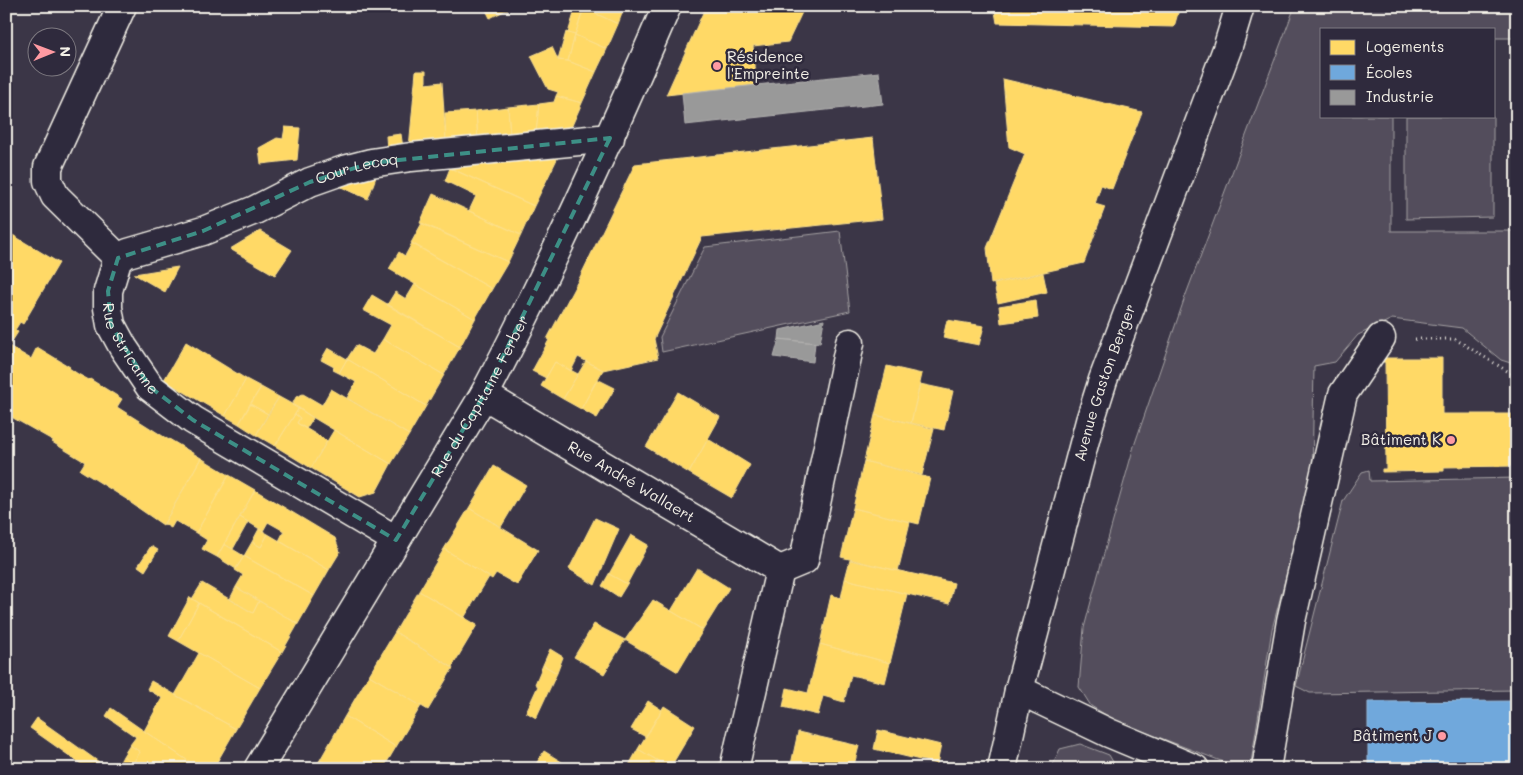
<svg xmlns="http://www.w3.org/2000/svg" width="1523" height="775" viewBox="0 0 1523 775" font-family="Mali,sans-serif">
<rect width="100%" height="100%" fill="#3b3647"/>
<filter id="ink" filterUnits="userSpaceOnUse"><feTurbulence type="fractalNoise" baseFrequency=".02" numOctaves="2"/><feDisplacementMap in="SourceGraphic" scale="10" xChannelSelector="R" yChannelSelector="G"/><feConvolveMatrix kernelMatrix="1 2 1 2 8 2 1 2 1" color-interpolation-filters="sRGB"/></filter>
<g filter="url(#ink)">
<path fill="#534e5c" stroke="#a4a0a2" d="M1295,6H1517V38H1494V29H1322V116H1391V231H1517V365L1501,360L1462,328L1392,319L1358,335L1335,362L1314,366L1312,478L1272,629L1250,769H1242L1116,721L1091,706L1079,687L1084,628L1098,575L1134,446L1185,297Z
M1406,116H1493V217L1406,219Z
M840,231L850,311L662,352L660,337L705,247Z
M1369,470L1370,481L1517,478V690L1310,693L1296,686L1343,501L1362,472Z
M1080,744L1109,755L1117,769H1051L1060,749Z"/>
<path fill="#ffd966" stroke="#fce08d" d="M484,6H506L508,9L490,18Z
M584,6H625L618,24L584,8Z
M706,6H805L788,42L753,46L757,85L666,95Z
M994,6H1180L1174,27L997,23Z
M576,7L584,8L575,35L568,33Z
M584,8L618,24L607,49L575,35Z
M566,32L575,35L568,61L558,60Z
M575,35L607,49L596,72L568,61Z
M552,47L558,60L568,61L596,72L582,103L556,96L558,92L548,89L531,56Z
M416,71H426V84L442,82L446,143L409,148Z
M1003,79L1142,112L1112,189L1101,185L1095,204L1105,207L1084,263L991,284L987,248L1025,154L1009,147Z
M556,96L582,103L570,130L536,133L539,104L554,102Z
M539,104L536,133L510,136L508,107Z
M508,107L510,136L478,140L476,111Z
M476,111L478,140L446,143L445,113Z
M285,127L300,128L297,160L261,164L259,148L277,138L283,139Z
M401,134L403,148L387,150L386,136Z
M873,138L882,219L702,237L654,339L658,358L603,370L578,357L571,371L555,362L546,378L532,371L549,340L547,339L580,277L635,164Z
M559,155L534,206L450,168Z
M450,168L534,206L521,235L469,211L476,196L445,181Z
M376,177L368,199L339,186L347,180Z
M433,194L521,235L508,262L420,223Z
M422,223L508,262L492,289L411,243Z
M6,231L59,263L23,324L20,322L15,330L18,332L9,346L31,359L37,347L70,367L69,368L78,374L89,380L90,379L122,399L117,407L169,440V439L201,458L163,525L131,503V502L80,470L85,462L52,442L54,441L6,414V399L12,388L6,385Z
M260,231L292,250L275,275L230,249Z
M412,243L492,289L475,319L389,269L399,252L405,256Z
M178,267L165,292L134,274Z
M1043,273L1047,292L998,303L994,284Z
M415,284L475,319L460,347L387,305L395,292L406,299Z
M372,295L460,347L444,375L383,339L391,325L363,310Z
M1036,300L1038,318L1001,323L999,306Z
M947,320L984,326L979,345L943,338Z
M383,339L444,375L426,406L347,359L356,345L373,354Z
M186,342L246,379L225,416L164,380Z
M328,348L347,359L339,373L333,370L334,367L321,360Z
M1381,358H1442V414H1517V466L1444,467V471L1382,472V469H1386L1385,362H1381Z
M347,359L426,406L409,435L347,398L356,382L339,373Z
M586,361L603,370L581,409L563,399Z
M555,362L578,374L563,399L541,386Z
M887,366L922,374L911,423L875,415Z
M246,379L261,387L239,424L225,416Z
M597,379L615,388L597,418L581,409Z
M920,384L953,391L944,430L911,423Z
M261,387L279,397L268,414L250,404Z
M331,389L409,435L391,464L292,405L296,397L303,394L322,405Z
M678,392L720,417L689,473L646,447Z
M279,397L299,408L275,446L256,435Z
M250,404L268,414L256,435L239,424Z
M299,408L313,418L306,429L297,423L300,418L295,414Z
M295,414L300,418L297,423L327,441L311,468L275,446Z
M875,415L934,429L922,475L864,461Z
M334,430L391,464L376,492L360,497L311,468Z
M708,439L750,465L732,498L689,473Z
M201,458L229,475L196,533L175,521L171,528L164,524Z
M864,461L930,478L919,524L853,508Z
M494,466L526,485L501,527L469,508Z
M229,475L255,490L217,557L202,549L207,540L196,533Z
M255,490L335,538L340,552L329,570L279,541L284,531L268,522L263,531L240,517Z
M469,508L538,550L517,585L496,573L492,579L489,577L444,549Z
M853,508L910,522L898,571L841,557Z
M240,517L248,522L233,549L224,544Z
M595,518L619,529L595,585L569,569Z
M259,529L268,534L261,547L252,542Z
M268,534L329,570L314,596L244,556L252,542L261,547Z
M631,535L648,545L627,584L609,574Z
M224,544L244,556L236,569L217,557Z
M151,546L158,550L145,571L138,566Z
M444,549L489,577L464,618L419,591Z
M244,556L314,596L298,624L236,587L243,575L235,570Z
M850,560L954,583L949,604L845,579Z
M697,568L729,588L703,630L671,611Z
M609,574L627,584L619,597L602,586Z
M845,579L907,594L890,663L820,644L831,595L841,598Z
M202,583L253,613L259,601L298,624L282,652L192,599Z
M236,587L259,601L253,613L230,599Z
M419,591L477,625L452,667L395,632Z
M190,597L199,603L178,641L169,636Z
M653,600L703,630L678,672L625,640Z
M199,603L282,652L260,688L178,641Z
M594,624L625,640L604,674L574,657Z
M395,632L453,668L428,710L369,675Z
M820,644L890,663L885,683L851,675L844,702L823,696L818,715L783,707L787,688L808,693Z
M550,649L563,657L557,673L543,665Z
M199,653L260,688L236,729L175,695Z
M543,665L557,673L536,718L526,712L538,686L535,684Z
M369,675L421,706L396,747L345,716Z
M151,681L236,729L213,769H200L144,731L162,698L147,689Z
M648,701L662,710L646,737L631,729Z
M664,706L695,726L670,768L638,749Z
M111,708L144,731L200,769H142L133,763L140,752L130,745L136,737L106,716Z
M345,716L396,747L383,769H335L320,760Z
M37,718L99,762L94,769H88L30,728Z
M878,730L941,745L937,764L874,749Z
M798,732L859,746L853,769H790Z
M130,745L140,752L133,763L123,756Z
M638,749L670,768V769H627Z
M544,751L573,769H533Z
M123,756L133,763L129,769H122L118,766Z
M320,760L335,769H314Z
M133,763L142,769H129Z"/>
<path fill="#6fa8dc" stroke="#97bee0" d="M1517,701V769H1368V702Z"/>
<path fill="#999" stroke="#b4b3b1" d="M879,72L883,104L685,125L682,93Z
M824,320L820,343L779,339L780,330Z
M779,339L815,343L813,362L774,357Z"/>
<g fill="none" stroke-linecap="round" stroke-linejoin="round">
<g stroke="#f4f1e8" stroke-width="31">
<g id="minor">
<path id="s1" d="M122,6L48,167V181L55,196L118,258L108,291V308L111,325L123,347L150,387L193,420L396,540"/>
<path id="s2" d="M118,258L128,253L203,231L255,210L310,182L344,170L371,163L411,157L610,138"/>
<path id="s3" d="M484,395L780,570L734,769"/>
<path d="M780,570L804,560L850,343"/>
<path d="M1019,690L1109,733L1195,769"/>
<path id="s4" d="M258,769L484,395C551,269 610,138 667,6"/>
<path id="s5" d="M1002,769L1019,690L1090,421L1103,380L1227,49L1240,6"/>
<path d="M1266,769L1291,621L1343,394L1381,338"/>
</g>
</g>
<path stroke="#f4f1e8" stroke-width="3" stroke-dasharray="1 4" stroke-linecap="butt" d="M1415,339H1455L1517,377"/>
<use href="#minor" stroke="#2f2a3d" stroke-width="28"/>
</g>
</g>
<path fill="none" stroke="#3d8f86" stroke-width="4" stroke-dasharray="10 6" stroke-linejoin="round" d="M610,138L484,395L396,540L193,420L150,387L111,325L108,291L118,258L203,231L310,182L371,163Z"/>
<g fill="#ff9aa2" stroke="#2f2a3d" stroke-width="2">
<circle cx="717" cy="66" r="5"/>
<circle cx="1451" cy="440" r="5"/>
<circle cx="1442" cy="736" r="5"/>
</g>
<g text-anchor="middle" stroke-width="5" stroke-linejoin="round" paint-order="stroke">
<g font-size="15" fill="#f4f1e8" stroke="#2f2a3d" text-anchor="end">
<text x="727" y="62" text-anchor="start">Résidence<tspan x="727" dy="17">l'Empreinte</tspan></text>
<text x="1441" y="445">Bâtiment K</text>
<text x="1432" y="741">Bâtiment J</text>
</g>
<g font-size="15" fill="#f4f1e8" stroke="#2f2a3d">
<text dy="5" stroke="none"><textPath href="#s2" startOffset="256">Cour Lecoq</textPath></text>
<text dy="5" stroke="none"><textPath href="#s1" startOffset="394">Rue Stricanne</textPath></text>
<text dy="5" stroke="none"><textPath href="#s5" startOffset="400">Avenue Gaston Berger</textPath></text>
<text dy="5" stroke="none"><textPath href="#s4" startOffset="434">Rue du Capitaine Ferber</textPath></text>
<text dy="5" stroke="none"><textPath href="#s3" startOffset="171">Rue André Wallaert</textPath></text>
</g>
</g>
<rect width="1523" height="775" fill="none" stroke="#2f2a3d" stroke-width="25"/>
<rect x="12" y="12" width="1498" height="750" fill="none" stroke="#f4f1e8" stroke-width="2" filter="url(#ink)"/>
<rect x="1320" y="28" width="175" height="90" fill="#2f2a3d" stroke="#7e7a81"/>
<rect x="1330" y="40" width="25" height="15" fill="#ffd966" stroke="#7e7a81"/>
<text x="1366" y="52" font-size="15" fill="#f4f1e8">Logements</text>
<rect x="1330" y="65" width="25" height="15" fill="#6fa8dc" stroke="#7e7a81"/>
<text x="1366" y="78" font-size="15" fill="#f4f1e8">Écoles</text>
<rect x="1330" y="90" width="25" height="15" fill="#999999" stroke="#7e7a81"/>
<text x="1366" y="102" font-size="15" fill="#f4f1e8">Industrie</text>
<g transform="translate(52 52) rotate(89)"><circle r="24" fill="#2f2a3d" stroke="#7e7a81"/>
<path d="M0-4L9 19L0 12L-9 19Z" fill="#ff9aa2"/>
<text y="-8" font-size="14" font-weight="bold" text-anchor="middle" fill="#f4f1e8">N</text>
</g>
</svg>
